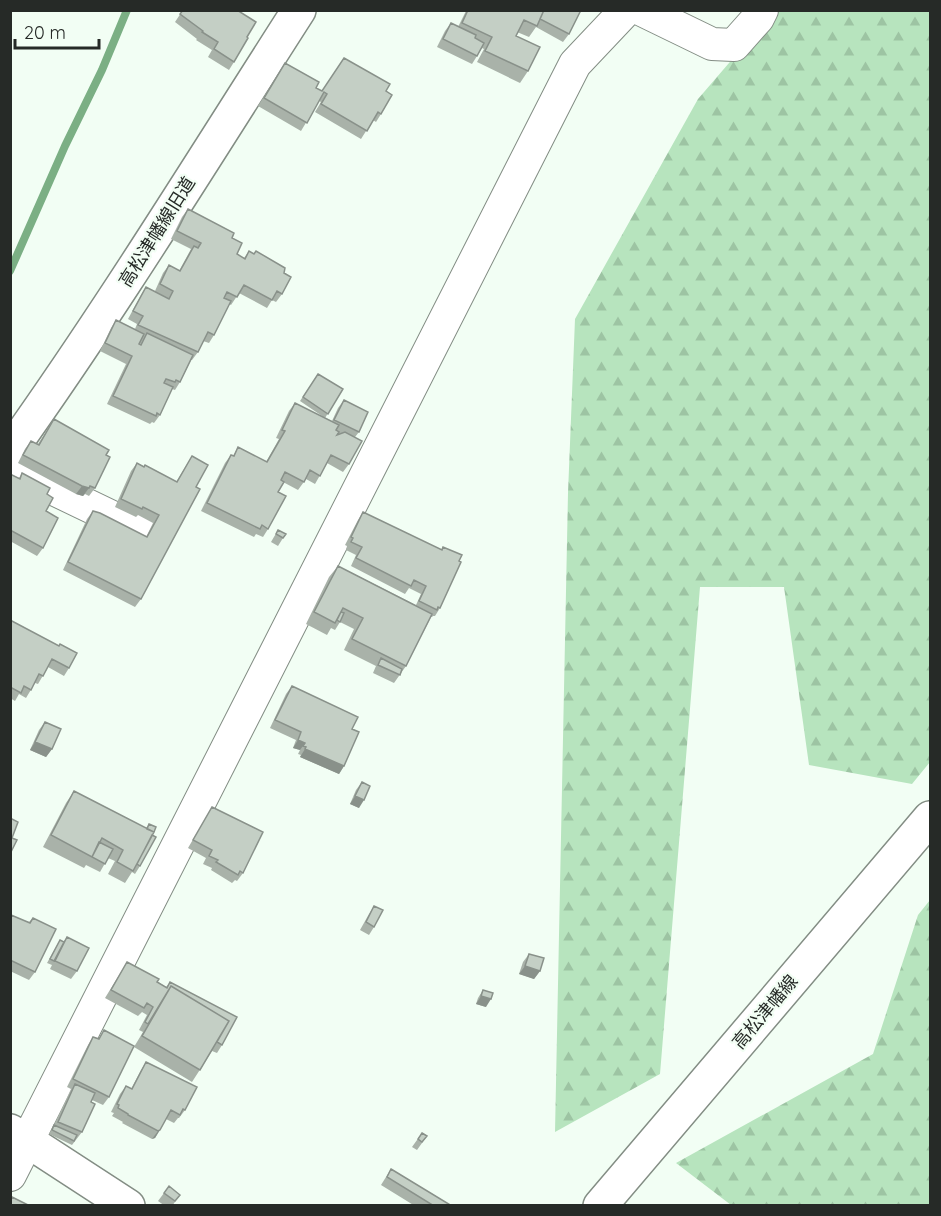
<svg xmlns="http://www.w3.org/2000/svg" width="941" height="1216" viewBox="0 0 941 1216" font-family="Quicksand,'Noto Sans JP',sans-serif">
<defs>
<pattern id="forest-firs" width="22" height="20" patternUnits="userSpaceOnUse" patternTransform="scale(1.5)"><rect width="22" height="20" fill="#b7e4be"/><path d="M5 1l3.5 6h-7zM16 11l3.5 6h-7z" fill="#9dc4a3"/></pattern>
</defs>
<rect width="100%" height="100%" fill="#f2fef4"/>
<path fill="url(#forest-firs)" d="M771,11H930V762L912,784L809,765L784,587H700L660,1074L555,1132L568,493L575,319L698,99L760,27Z
M930,900V1205H731L676,1163L873,1054L918,915Z"/>
<g fill="none" stroke-linecap="round" stroke-linejoin="round">
<path stroke="#7baf84" stroke-width="8" d="M10,271L65,146L102,70L127,10"/>
<g stroke="#838d84" stroke-width="34">
<path id="minor" d="M642,10L712,44L734,45L758,18L762,10
M10,468L141,531
M10,1175L575,64L626,10"/>
</g>
<g stroke="#838d84" stroke-width="36">
<path id="tertiary" d="M10,451C112,308 204,158 299,10"/>
</g>
<g stroke="#838d84" stroke-width="36">
<path id="secondary" d="M10,1131L28,1141L128,1206"/>
</g>
<g stroke="#838d84" stroke-width="36">
<path id="primary" d="M600,1206L930,818"/>
</g>
<use href="#minor" stroke="#fff" stroke-width="32"/>
<use href="#tertiary" stroke="#fff" stroke-width="33"/>
<use href="#secondary" stroke="#fff" stroke-width="33"/>
<use href="#primary" stroke="#fff" stroke-width="33"/>
</g>
<path fill="#a9b2a9" d="M183,10L247,37L234,62L229,70L208,57L212,50L196,40L197,39L175,22Z
M581,10L569,34L563,42L536,27L529,37L517,32L516,36L528,71L520,83L477,62L484,49L482,48L472,64L437,47L445,31L451,23L458,27L466,11Z
M285,63L316,88L322,91H386L381,114L376,122L373,120L361,139L315,112L321,102L319,101L301,131L258,106Z
M188,209L232,238L237,254L244,258L249,251L282,294L276,302L272,300L267,308L239,293L231,305L229,304L214,335L209,343L203,341L198,352L192,360H191L180,382L175,390L172,389L160,415L154,423L152,422L150,424L107,404L126,364L100,351L111,328L116,320L135,329L137,324L128,319L141,295L146,287L155,291L163,273L169,265L179,271L191,249L171,239L182,217Z
M318,374L343,389L325,418L300,401Z
M344,400L359,432L355,437L349,464L343,472L327,463L315,484L306,479L298,490L283,482L278,492L268,529L263,537L256,534L254,537L201,511L225,463L231,455L233,456L238,447L266,462L279,439L276,438L289,411L295,403L332,421L338,408Z
M54,419L106,455L95,488L89,496L85,494L83,496L76,494L18,463L25,449L31,441L38,444Z
M192,456L196,487L141,599L135,607L63,570L87,519L93,511L146,537L153,523L138,515L136,517L115,507L131,471L137,463L176,482Z
M22,473L47,494L43,548L37,556L10,541V474L19,478Z
M363,512L441,550L443,547L440,608L435,616H433L432,617H431L406,666L394,683L373,673L376,666L344,650L354,629L340,622L335,630L331,628L327,635L306,624L329,577L338,566L416,605L421,594L409,588L405,594L351,566L356,555L346,550L347,546L345,545L358,520Z
M278,530L283,538L278,546L271,542Z
M10,620L69,668L64,676L48,667L38,684L35,683L26,698L19,694L15,701L10,698Z
M292,686L352,729L344,766L339,774L300,757L301,755L298,754L300,750L293,748L296,740L270,728L286,694Z
M45,722L52,749L46,757L30,750L39,730Z
M362,782L359,808L350,804L356,790Z
M74,791L146,828L149,824L140,866L135,874L132,872L125,883L108,874L115,861L108,858L100,872L86,865L84,868L43,847L66,803Z
M212,807L243,873L237,881L235,880L232,883L211,870L212,868L203,864L206,858L188,848Z
M374,906V927L369,935L360,930L369,914Z
M10,916L29,922L33,918L35,972L29,980L10,971Z
M67,937L77,971L71,979L50,969L52,965L47,963L60,940L63,942Z
M529,954L540,971L534,979L519,974L523,962Z
M127,962L166,987L170,982L222,1045L217,1053L212,1051L192,1082L134,1047L143,1032L139,1030L147,1015L142,1012L138,1016L105,998Z
M483,990L486,1007L476,1004L478,998Z
M104,1030L109,1097L103,1105L92,1100L82,1132L72,1145L49,1134L54,1125L71,1089L67,1087L88,1045L93,1037L98,1039Z
M146,1062L185,1110L179,1118H178L174,1123L166,1119L155,1138L152,1139L122,1123L123,1122L112,1116L114,1113L111,1112L120,1094L126,1086L131,1089L141,1070Z
M422,1133L427,1136L417,1150L412,1147Z
M391,1169L452,1206H415L381,1185Z
M164,1193L180,1195L172,1206H165L158,1201Z"/>
<path fill="#89918a" d="M82,486L89,488L83,496L76,494Z
M298,740L305,743L300,750L293,748Z
M35,742L52,749L46,757L30,750Z
M305,749L344,766L339,774L300,757Z
M355,796L364,800L359,808L350,804Z
M525,966L540,971L534,979L519,974Z
M481,996L491,999L486,1007L476,1004Z
M160,1130L155,1138L152,1139L158,1131Z"/>
<path fill="#c4cfc5" stroke="#89918a" stroke-width="1.5" d="M183,10H237L256,22L247,37L248,38L234,62L214,49L218,42L202,32L203,31L180,14Z
M468,10H544L537,26L524,20L516,36L540,47L528,71L485,51L492,37L462,23Z
M544,10H581L569,34L540,19Z
M451,23L476,35L475,38L484,43L477,56L443,39Z
M344,58L390,84L386,91L392,95L381,114L378,112L367,131L321,104L327,94L324,92L307,123L264,98L285,63L319,82L316,88L322,91Z
M188,209L234,233L232,238L242,243L237,254L245,259L249,251L254,254L256,251L285,268L284,273L291,277L282,294L277,291L272,300L244,285L237,297L227,292L224,298L231,301L214,335L208,332L198,352L138,325L143,316L133,311L146,287L169,299L173,291L160,284L169,265L180,271L194,246L198,248L201,243L177,231Z
M116,320L144,334L139,344L141,345L147,333L193,355L180,382L176,380L175,382L166,379L164,383L173,387L160,415L157,413L156,416L113,396L132,356L105,343Z
M318,374L343,389L328,414L303,397Z
M344,400L368,412L359,432L334,420Z
M295,403L339,425L336,430L339,432L337,435L345,432L362,441L349,464L331,455L320,476L310,470L304,482L285,472L281,480L284,482L278,492L286,496L268,529L262,525L260,529L207,503L231,455L234,456L238,447L267,462L285,431L282,430Z
M54,419L109,450L106,455L110,457L95,488L90,486L89,488L82,486L23,455L31,441L39,445Z
M192,456L208,465L196,487L200,489L141,599L68,562L93,511L100,513L147,537L159,515L143,507L142,509L121,499L137,463L144,467L145,465L177,482Z
M22,473L50,488L47,494L53,498L46,511L58,518L43,548L10,530V474L20,479Z
M363,512L442,550L443,547L462,555L459,561L461,562L440,608L438,607L437,610L419,601L426,586L414,580L411,586L356,558L362,547L351,542L353,538L351,537Z
M278,530L286,534L283,538L276,534Z
M338,566L432,614L406,666L352,639L363,618L343,608L335,623L314,612Z
M341,612L344,613L340,622L337,620Z
M10,620L59,646L60,644L77,653L69,668L52,659L43,676L39,674L31,690L24,686L21,693L10,687Z
M381,658L402,669L400,675L378,665Z
M292,686L358,717L352,729L359,732L344,766L305,749L306,747L303,746L305,743L298,740L301,732L275,720Z
M45,722L61,729L52,749L35,742Z
M362,782L370,786L364,800L355,796Z
M74,791L154,832L133,871L117,862L123,850L102,838L92,857L51,835Z
M212,807L263,832L243,873L240,871L238,875L216,862L218,860L209,856L212,850L193,840Z
M10,818L18,822L12,838L17,840L10,854Z
M149,824L156,827L154,832L147,829Z
M152,835L156,837L140,866L137,864Z
M99,842L113,849L105,864L92,857Z
M374,906L383,910L374,927L366,922Z
M11,915L30,923L33,918L56,929L35,972L10,960Z
M67,937L89,948L77,971L55,961Z
M60,940L64,942L54,961L50,959Z
M529,954L544,958L540,971L525,966Z
M127,962L159,979L157,982L167,988L170,982L237,1017L222,1045L217,1042L229,1021L171,986L148,1024L145,1022L153,1007L147,1003L144,1008L111,990Z
M171,986L229,1021L200,1070L142,1036Z
M483,990L493,993L491,999L481,996Z
M104,1030L134,1046L109,1097L73,1079L93,1037L99,1039Z
M146,1062L197,1087L185,1110L183,1109L180,1115L171,1110L160,1130L158,1131L128,1115V1114L118,1108L119,1105L117,1104L126,1086L132,1089Z
M75,1084L95,1093L91,1102L95,1104L82,1132L58,1122Z
M54,1125L77,1135L74,1141L52,1130Z
M422,1133L427,1136L422,1142L418,1139Z
M391,1169L452,1206H434L387,1177Z
M169,1186L180,1195L175,1201L164,1193Z
M12,1197L30,1206H10V1200Z"/>
<g text-anchor="middle" stroke-width="4.5" stroke-linejoin="round" paint-order="stroke">
<g font-size="18" fill="#262a27" stroke="#f2fef4">
<text transform="translate(157 232) rotate(-58)" y="6">高松津幡線旧道</text>
<text transform="translate(765 1012) rotate(-50)" y="6">高松津幡線</text>
</g>
</g>
<rect width="941" height="1216" fill="none" stroke="#262a27" stroke-width="24"/>
<path d="M15 39v9h84v-9" fill="none" stroke="#262a27" stroke-width="3"/>
<text x="24" y="39" font-size="18" fill="#262a27" stroke="#f2fef4" stroke-width="4.5" paint-order="stroke">20 m</text>
</svg>
